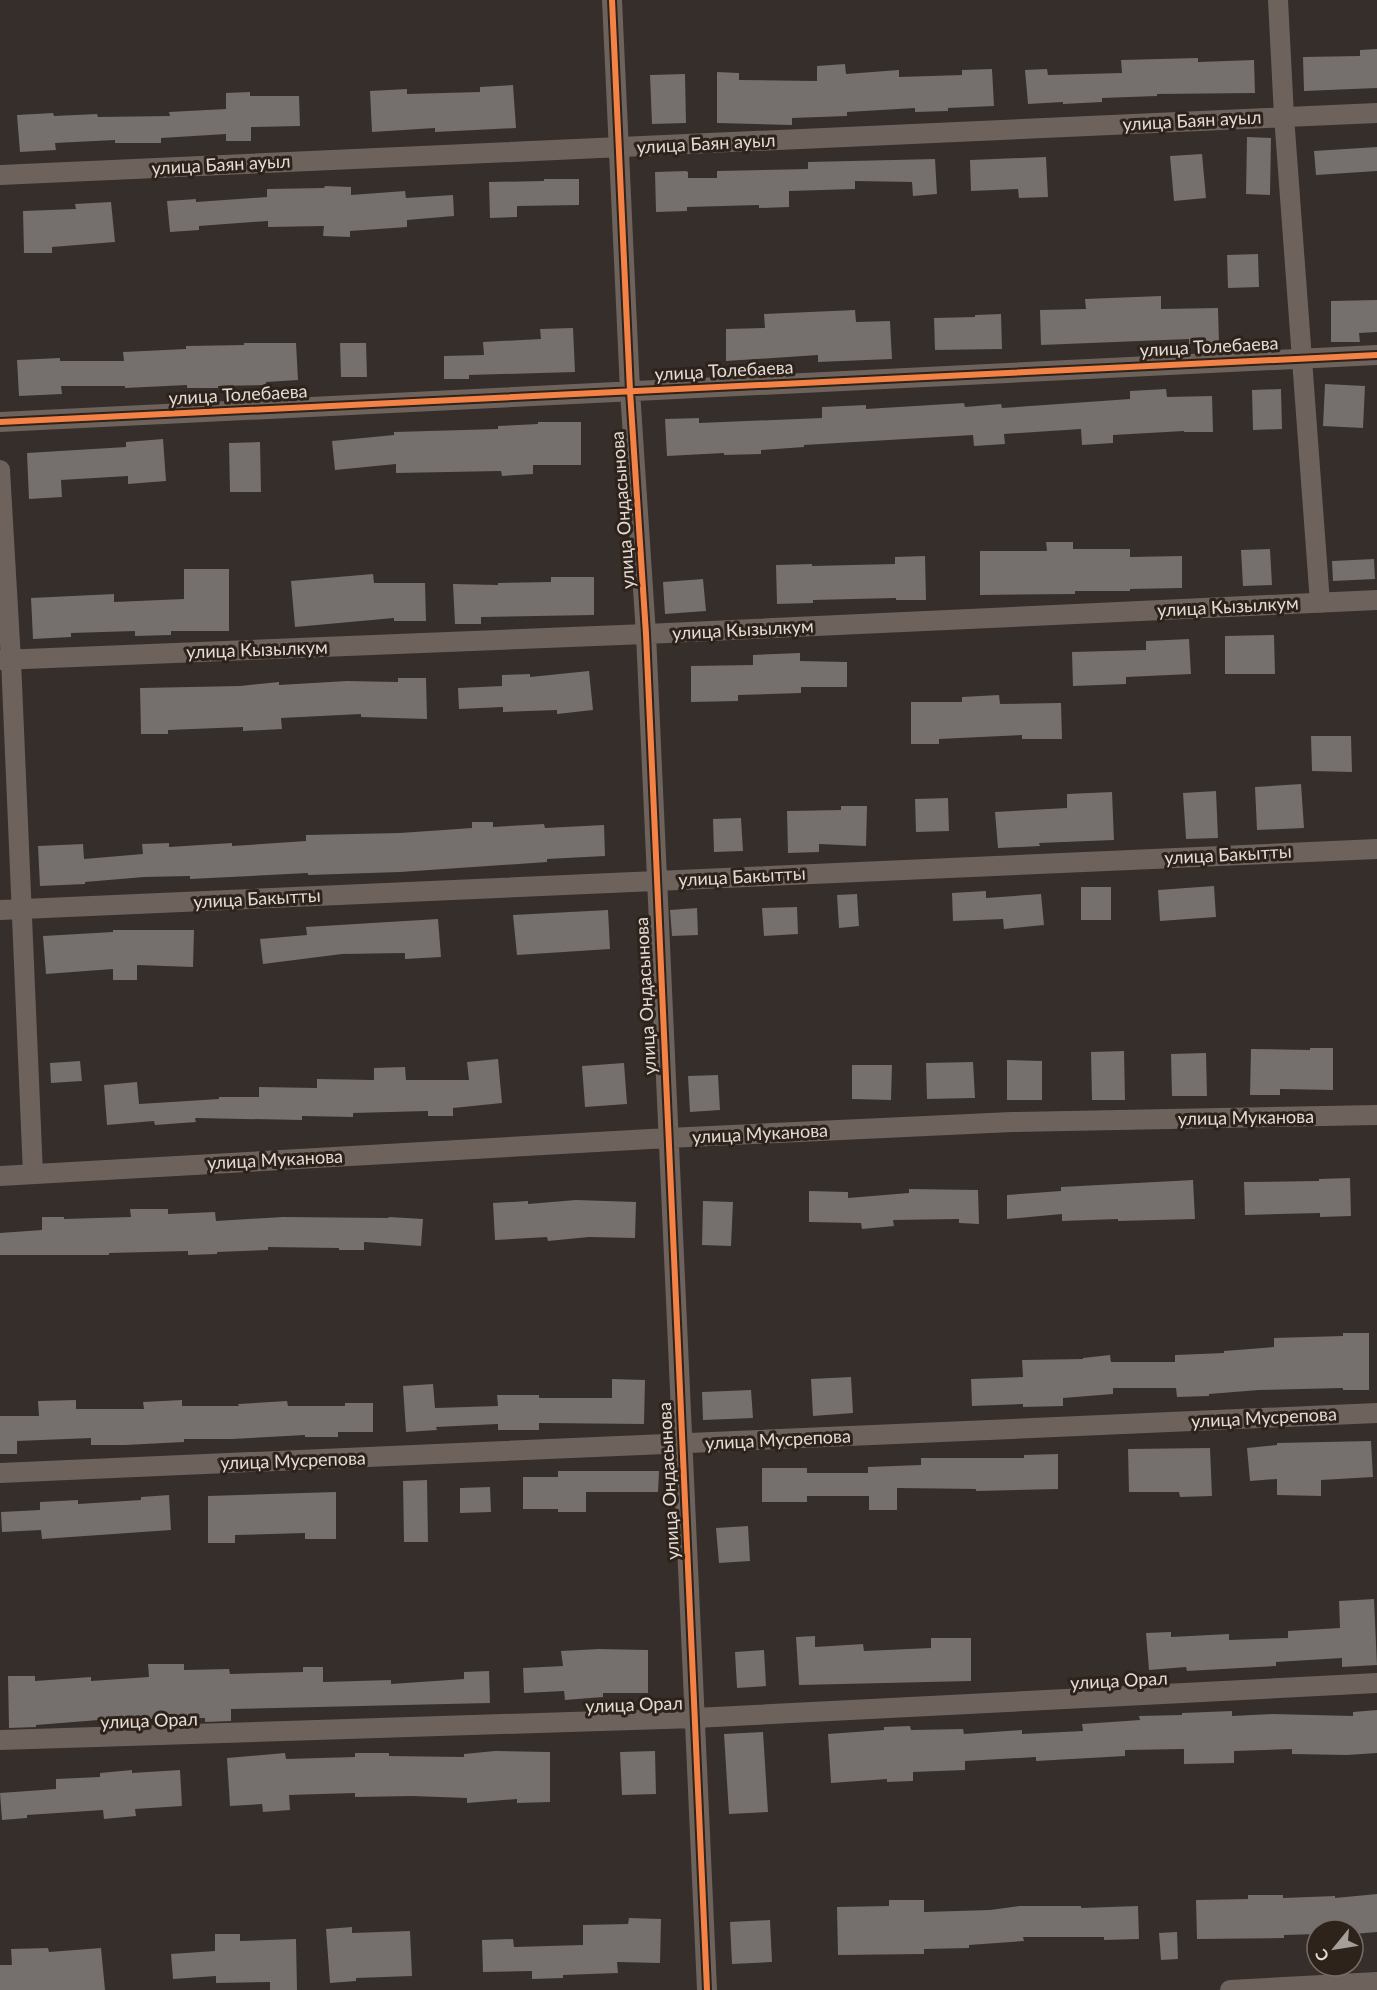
<svg xmlns="http://www.w3.org/2000/svg" width="1377" height="1990" viewBox="0 0 1377 1990" font-family="Lato,sans-serif">
<rect width="100%" height="100%" fill="#352e2a"/>
<path fill="#756f6d" d="M1377,49V88L1304,91L1303,57L1360,56V50Z
M1198,58V62L1254,60L1255,93L1157,94V96L1102,98V102L1063,104V102L1028,104L1025,70L1047,69L1048,75L1122,73L1121,60Z
M845,64L846,74L899,70V77L962,75V70L992,69L994,106L948,108V111L915,112V108L847,112V116L792,118V125L717,123V72L739,73V80L817,81V66Z
M685,74L686,123L652,124L650,75Z
M513,85L516,128L435,132V128L372,132L370,91L407,89V94L480,92V87Z
M250,92V96H299L300,126L251,127V141H226V134L161,138V143H115V140L55,143L56,150L20,152L17,115L53,113L54,116L97,114L98,117L170,116L169,112L226,109V93Z
M1247,137L1271,138L1270,195L1246,194Z
M1377,147V171L1316,175L1314,151Z
M1202,154L1206,198L1174,201L1170,156Z
M1046,157L1048,197L1019,198L1018,189L971,191L970,160Z
M935,159L937,194L913,196L912,182L855,181V189L789,191V207L759,208V205L687,207V211L656,212L655,172L686,171L688,172V178H717V171L808,169V162Z
M544,179H579V205L517,206V217L490,218L489,182L544,181Z
M325,186L351,187V195L405,191L406,198L453,195L454,216L407,220V227L350,231V237L323,236L324,226L268,227V221L199,226V230L170,232L167,201L196,199V202L267,197V189L324,188Z
M111,202L115,242L52,247V253H24L23,211L76,209L75,204Z
M1258,254L1259,287L1228,288L1227,255Z
M1161,296V309L1218,308L1219,343L1189,344V339L1041,345L1040,310L1086,309L1085,299Z
M1377,300V332L1359,333L1360,342H1331V301Z
M855,310L856,322L890,321L892,359L818,362V355L726,361V329L765,328L764,314Z
M1001,314L1002,349L935,350L934,318L975,317V315Z
M573,328L575,372L469,375V379H444V356L484,355L483,342L541,339L540,329Z
M244,343H296L298,380L266,382V385L218,386V388H187V385L125,388V386H61L62,394L19,396L17,360L60,358V361H124L123,352L186,349V346L244,345Z
M340,343H366L367,377H341Z
M1325,384L1365,386L1363,428L1323,426Z
M1166,389L1167,397L1212,396L1213,432H1184V431L1113,435V443L1082,445L1081,429L1004,434L1005,444L974,446L973,435L804,445V447L761,450V454L724,455V453L667,456L665,419L699,418V423L822,418V407L866,405V409L964,403L965,407L1001,404L1002,408L1130,399V391Z
M1281,389L1282,429L1253,430L1252,390Z
M538,422H581V465H533V474L502,476L501,471L396,473V464L335,470L332,441L394,435V432L498,429V426L538,424Z
M163,439L166,481L128,484V476L61,480L62,497L29,499L27,453L126,447V442Z
M260,442L261,492H230L229,443Z
M1046,542H1073V549H1130V557L1182,556V588L1130,589V591H1075V594L980,595V551H1047Z
M1270,549L1272,585L1243,586L1241,550Z
M925,556L926,600H896V598L813,600V603L777,604L776,565L812,564V566L895,564V557Z
M1374,559L1375,579L1333,581L1332,561Z
M184,569H229V631H171V635L135,636V631L71,633V637L33,639L31,598L114,594V602L184,599Z
M373,574L374,583H425L426,621H394V618L295,627L291,581Z
M551,577H594V615L481,617V624H455L453,584L498,585V583L551,582Z
M703,579L706,611L665,614L663,582Z
M1274,635L1275,674H1225V636Z
M1189,639L1191,674L1126,677V684L1073,686L1072,652L1146,650V641Z
M800,653V661L847,662V687H801V693L738,695V701L691,702V666L753,665V655Z
M589,671L593,710L557,714V710L503,712V707L459,709L458,688L502,686V675L530,674V677Z
M398,678H426L427,719L361,717V714L281,718L282,729L243,731V727L168,730V734H141L140,688L240,686L279,682V685L347,681L398,682Z
M999,695L1000,704L1061,703L1062,739H1022V735L939,739V744H911V702H962V697Z
M1311,736H1351L1352,772L1312,771Z
M1301,784L1304,828L1257,830L1255,787Z
M1216,791L1218,838L1186,839L1183,793Z
M1112,792L1114,840L1039,843L1040,846L998,848L995,812L1067,808V794Z
M948,798L949,831L916,832L915,799Z
M841,806H867L866,846L819,844V852L788,853L787,811L841,810Z
M741,818L743,851L714,852L713,819Z
M472,822H493V827L544,824L545,828L604,825L605,856L547,859V862L400,872L308,875V873L190,879V876L144,877L85,882V884L40,886L38,846L83,844L84,859L143,854L142,844L169,843V847L232,843V846L306,841V835L400,833L472,828Z
M1214,886L1216,917L1160,921L1158,890Z
M1081,887H1111V920H1081Z
M986,891V898L1041,894L1044,925L1004,929L1003,919L953,921L952,893Z
M857,894L859,926L839,928L837,895Z
M797,907L798,934L764,936L762,908Z
M697,908L698,935L672,936L670,910Z
M608,910L610,949L517,955L513,915Z
M438,919L441,957L405,959V953L342,954L263,964L260,939L307,935L306,927Z
M113,930H194L193,967L137,965V980H113V969L46,974L43,936L113,932Z
M1310,1048H1333V1090L1280,1089V1095H1250L1251,1049L1310,1050Z
M1124,1051L1125,1100H1092L1091,1052Z
M1206,1053L1207,1096H1172L1171,1054Z
M498,1059L502,1103L453,1108V1116H428V1111L353,1113V1117L302,1116V1120L195,1118L196,1122L155,1125L154,1121L107,1125L104,1085L137,1082L139,1104L219,1099V1097H259V1087L317,1088V1079L374,1080V1068L405,1067L406,1080H469L467,1062Z
M1007,1060L1042,1061V1100H1007Z
M80,1061L82,1081L51,1083L50,1063Z
M973,1062L975,1098L927,1099L926,1063Z
M624,1063L627,1104L585,1107L582,1066Z
M852,1065H892L891,1100L852,1099Z
M718,1075L720,1110L690,1112L688,1076Z
M1350,1178L1351,1216L1320,1217V1213L1245,1215L1244,1182L1319,1181V1179Z
M1193,1180L1195,1219L1118,1221V1219L1062,1221V1214L1007,1219V1195L1061,1191V1187Z
M909,1189L978,1190L979,1224L959,1223V1219L893,1220L894,1226L862,1229L861,1223L809,1222V1191L848,1192V1198L909,1193Z
M576,1200L636,1202L635,1238L589,1237L548,1241L547,1237L495,1240L493,1203L528,1201V1204Z
M703,1201L733,1202L731,1246L702,1245Z
M130,1209H168V1214L215,1212L216,1221L283,1217L388,1218L389,1217L423,1219L421,1246L364,1242V1250H339V1248L268,1247V1250L217,1252V1254L188,1255V1251L109,1253V1255H0V1233L42,1230V1217H64V1219L131,1217Z
M1343,1333H1369V1390H1343V1388L1259,1390L1209,1394V1396L1177,1397L1176,1388H1113V1394L1063,1398V1406L1023,1407V1404L972,1406L971,1379L1023,1377L1022,1360L1083,1359V1358L1110,1355L1111,1362H1175V1355L1224,1353V1351L1274,1347V1338L1343,1336Z
M851,1377L853,1413L813,1416L811,1379Z
M612,1379L645,1380L644,1424L539,1423V1430H498V1424L436,1427L437,1430L406,1432L403,1386L433,1384L435,1408L498,1406L497,1395H539V1398H612Z
M751,1390L753,1418L703,1420L702,1392Z
M76,1400V1409H144L143,1402L182,1400V1406H239L238,1404L287,1401L288,1406H345V1403H373V1432H338V1437H305V1435L232,1439H184V1442L125,1445H91V1438L17,1441V1454H0V1416H39L38,1401Z
M1371,1441L1373,1477L1321,1480V1496L1277,1495V1479L1250,1481L1247,1448L1277,1445V1443Z
M1210,1448L1212,1496L1180,1497L1179,1492H1129L1128,1449Z
M1058,1454V1489L976,1491V1489L897,1488V1510H869V1496H807V1502H762V1468H807V1473H868V1467L921,1465V1458H1024V1455Z
M558,1471H659L658,1492H586V1512H558V1509H523V1477H558Z
M427,1480L428,1542H404L403,1481Z
M490,1487L491,1512L460,1513V1488Z
M336,1492V1539H305V1533L235,1535V1543H208V1496Z
M169,1495L171,1530L42,1539L41,1530L2,1532L1,1512L40,1510V1502L78,1500V1504L141,1500V1497Z
M748,1526L750,1561L719,1563L716,1528Z
M1374,1599L1377,1665L1342,1667V1658L1276,1662V1666L1187,1671L1186,1667L1149,1670L1146,1633L1171,1632V1637L1229,1634V1640L1288,1638V1631L1340,1628L1339,1601Z
M815,1636V1647L863,1644L864,1651L931,1648V1638H971V1681L799,1685L796,1637Z
M599,1649L648,1650V1693H603V1697L565,1700L564,1691L524,1693L523,1668L563,1666L561,1651Z
M764,1650L766,1686L737,1688L735,1652Z
M148,1664H184V1670L229,1669L230,1674L303,1672V1667H323V1682L391,1680V1684L464,1679V1672L489,1671L490,1703L231,1709V1721L205,1722V1718L149,1719V1716L36,1725V1727L9,1728L8,1676H35V1681L91,1677V1681L149,1677Z
M1377,1710V1753L1347,1755L1292,1754V1749L1234,1751V1763L1184,1764V1749L1125,1750V1756L1036,1761V1757L965,1761V1770L913,1772V1781L887,1782V1779L831,1783L828,1734L884,1730V1727L910,1726L911,1730L963,1729L964,1734L1022,1730V1734L1083,1731L1082,1724L1140,1720L1139,1716L1182,1715V1713L1232,1711V1716L1273,1714L1353,1716V1712Z
M763,1732L768,1812L729,1814L724,1734Z
M495,1751L550,1752V1802L517,1803V1799L467,1803V1798L412,1796L355,1797V1793L289,1795L290,1810L263,1812L262,1804L230,1806L227,1758L285,1753L286,1759L355,1757V1753H389V1756L464,1757V1754Z
M655,1751L656,1794L622,1795L620,1752Z
M132,1770V1773L180,1770L182,1806L135,1809L136,1816L104,1819L103,1810L27,1815V1818L2,1820L0,1793L56,1789V1779L100,1777V1773Z
M1377,1894V1932L1353,1934V1930H1317V1934L1284,1935V1938L1197,1939L1196,1900L1248,1899V1895H1283V1898L1335,1896V1898Z
M889,1900H924V1912L990,1910L1020,1906H1081V1908L1138,1906L1139,1939L1104,1940V1937H1023L1024,1941L969,1945V1948L924,1949V1954L838,1955L837,1907L889,1906Z
M629,1918L661,1919L660,1963L617,1962L618,1973L563,1975V1978L532,1979V1971L483,1972L482,1940L513,1939L514,1947L583,1945V1925L628,1924Z
M770,1920L772,1962L732,1964L730,1922Z
M352,1927V1933L410,1931L412,1976L356,1978V1981L330,1983L326,1929Z
M1177,1932L1178,1959L1161,1960L1159,1933Z
M215,1934H240V1941L296,1939L297,1990H270V1982L216,1983V1976L173,1979L171,1954L215,1951Z
M48,1948L49,1952L101,1948L105,1990H0V1965H12L11,1949Z"/>
<g fill="none" stroke-linecap="round" stroke-linejoin="round">
<path stroke="#6e625c" stroke-width="20" d="M612,0L630,391L646,634L707,1990
M1278,0L1284,116L1320,603
M0,175L1377,113
M0,422L1377,355
M0,470L11,660L33,1174
M0,660L646,634L1377,600
M0,910L1377,849
M0,1176L668,1138L1012,1122L1377,1115
M0,1473L1377,1413
M0,1740L695,1718L1377,1683
M1230,1990L1377,1982"/>
<g stroke="#2e231b" stroke-width="10">
<path id="cycleway" d="M612,0L630,391L646,634L707,1990
M0,422L1377,355"/>
</g>
<use href="#cycleway" stroke="#f48246" stroke-width="6"/>
</g>
<g text-anchor="middle" stroke-width="6" stroke-linejoin="round" paint-order="stroke">
<g font-size="18" fill="#e3dbd6" stroke="#2e231b">
<text transform="translate(1192 121) rotate(-3)" y="6">улица Баян ауыл</text>
<text transform="translate(706 144) rotate(-3)" y="6">улица Баян ауыл</text>
<text transform="translate(221 165) rotate(-3)" y="6">улица Баян ауыл</text>
<text transform="translate(1209 347) rotate(-3)" y="6">улица Толебаева</text>
<text transform="translate(724 371) rotate(-3)" y="6">улица Толебаева</text>
<text transform="translate(238 395) rotate(-3)" y="6">улица Толебаева</text>
<text transform="translate(623 510) rotate(-94)" y="6">улица Ондасынова</text>
<text transform="translate(1228 607) rotate(-3)" y="6">улица Кызылкум</text>
<text transform="translate(743 630) rotate(-3)" y="6">улица Кызылкум</text>
<text transform="translate(257 650) rotate(-2)" y="6">улица Кызылкум</text>
<text transform="translate(1228 855) rotate(-3)" y="6">улица Бакытты</text>
<text transform="translate(742 877) rotate(-3)" y="6">улица Бакытты</text>
<text transform="translate(257 899) rotate(-3)" y="6">улица Бакытты</text>
<text transform="translate(646 996) rotate(-93)" y="6">улица Ондасынова</text>
<text transform="translate(1246 1118) rotate(-1)" y="6">улица Муканова</text>
<text transform="translate(760 1134) rotate(-3)" y="6">улица Муканова</text>
<text transform="translate(275 1160) rotate(-3)" y="6">улица Муканова</text>
<text transform="translate(1264 1418) rotate(-3)" y="6">улица Мусрепова</text>
<text transform="translate(778 1440) rotate(-3)" y="6">улица Мусрепова</text>
<text transform="translate(293 1461) rotate(-2)" y="6">улица Мусрепова</text>
<text transform="translate(669 1481) rotate(-93)" y="6">улица Ондасынова</text>
<text transform="translate(1119 1681) rotate(-3)" y="6">улица Орал</text>
<text transform="translate(634 1705) rotate(-2)" y="6">улица Орал</text>
<text transform="translate(149 1721) rotate(-2)" y="6">улица Орал</text>
</g>
</g>
<g transform="translate(1335 1948) rotate(240)"><circle r="28" fill="#2e231b" stroke="#766d66" stroke-width="1.5"/>
<path d="M0-4.5L10 22L0 15L-10 22Z" fill="#a69e9a"/>
<text y="-9" font-size="16" font-weight="bold" text-anchor="middle" fill="#e3dbd6">С</text>
</g>
</svg>
